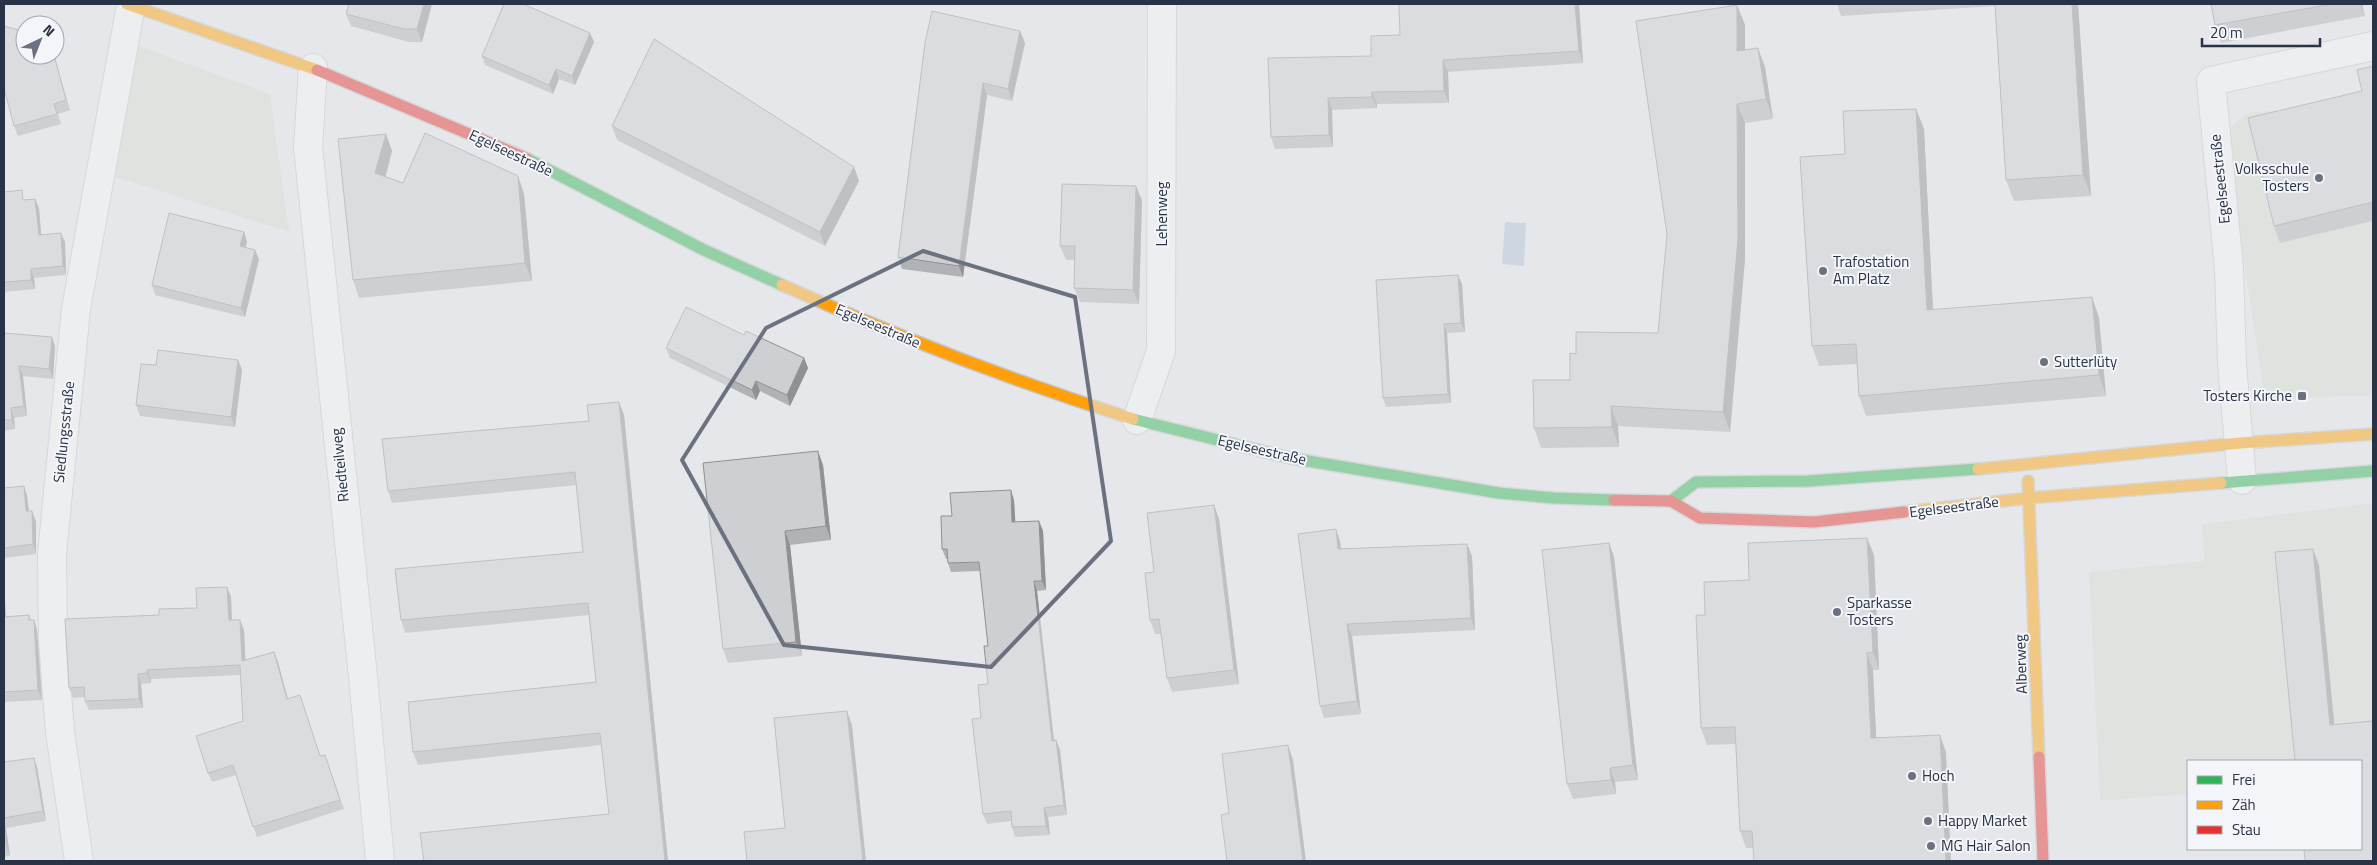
<svg xmlns="http://www.w3.org/2000/svg" width="2377" height="865" viewBox="0 0 2377 865" font-family="'Titillium Web',sans-serif">
<rect width="100%" height="100%" fill="#e5e7ea"/>
<path fill="#d4ded5" d="M139,46L270,94L289,232L113,176Z
M2367,102L2280,243L2373,221V395L2265,400L2225,136L2235,123L2249,113Z
M2373,503V744L2302,761H2188V794L2100,801L2089,572L2204,561L2202,524Z"/>
<path fill="#b1c3d7" d="M1505,222L1526,223L1524,266L1502,264Z"/>
<g fill="none" stroke-linecap="round" stroke-linejoin="round">
<g stroke="#c3c5c8" stroke-width="30">
<path id="street" d="M313,68L308,147L363,676L380,861
M1137,420L1161,351L1162,4
M2242,480L2232,364L2229,269L2211,81L2373,46
M79,861L60,732L53,642L52,554L76,309L131,5"/>
</g>
<g stroke="#c3c5c8" stroke-width="14">
<path id="fast" d="M526,158L704,250L782,285
M1133,419L1290,458L1499,493L1553,498L1614,500
M2221,483L2373,471
M1671,501L1696,482L1808,481L1978,469"/>
</g>
<g stroke="#c3c5c8" stroke-width="14">
<path id="slow" d="M127,4L317,70
M782,285C896,336 1013,381 1133,419
M1978,469L2240,443L2373,434
M2028,481L2039,757
M1904,512L2030,498L2221,483"/>
</g>
<g stroke="#c3c5c8" stroke-width="14">
<path id="jam" d="M317,70L526,158
M1614,500L1671,501L1700,518L1814,522L1904,512
M2039,757L2043,861"/>
</g>
<use href="#street" stroke="#f4f5f7" stroke-width="28"/>
<use href="#fast" stroke="#30b455" stroke-width="11"/>
<use href="#slow" stroke="#ff9f0a" stroke-width="11"/>
<use href="#jam" stroke="#e5322d" stroke-width="11"/>
</g>
<path fill="#b0b2b5" d="M432,4L422,42H409L351,26L346,14Z
M1579,4L1583,63L1448,72L1449,103L1377,104V108L1332,110L1333,147L1275,149L1271,137L1371,56L1400,35Z
M1837,4H2078L2091,196L2014,201L2006,180L1995,6L1841,16Z
M2211,4H2362L2365,16L2221,43L2215,25Z
M1737,5L1745,25V50L1765,67L1773,119L1745,123V259L1730,432L1618,426L1619,447L1541,448L1534,428L1570,380L1576,354L1658,333Z
M1020,31L1025,43L1012,101L987,95L963,277L902,269L898,257L925,43Z
M590,33L594,42L575,85L559,79L553,94L485,65L482,56Z
M25,55H54L70,110L58,114L61,124L18,136L14,126Z
M2373,66V221L2280,243L2274,226L2362,91Z
M1916,109L1924,129L1933,310L2092,297L2099,318L2106,396L1866,416L1859,396L1857,364L1819,366L1812,346L1845,154Z
M612,126L854,167L859,181L825,246L617,140Z
M386,134L392,151L385,177L403,183L518,176L524,194L532,281L359,298L353,280Z
M4,192L26,200L35,199L39,208L41,235L65,242L66,275L34,278L35,289L4,292Z
M1142,200L1139,304L1080,302L1074,288L1075,260H1066L1060,246Z
M244,232L247,242L245,248L255,250L259,259L245,317L155,295L152,285Z
M1462,284L1465,332L1447,333L1451,403L1386,407L1383,398Z
M4,333L55,346L53,379L23,376L27,416L14,418L15,429L4,431Z
M744,335L804,358L808,368L790,406L760,391L756,400L670,358L666,348Z
M238,360L242,370L235,427L140,416L136,405L156,365Z
M619,402L624,415L668,861H424L609,814L602,745L418,765L413,752L596,682L589,615L405,633L401,620L583,552L577,485L392,503L388,491L589,421Z
M703,463L823,465L831,540L790,545L802,656L728,663L723,649Z
M4,483L5,488L24,486L27,496L29,511L36,521V554L4,558Z
M1014,500L1015,522L1039,521L1043,531L1046,590L1037,591L1054,740H1056L1060,750L1067,815L1048,817L1050,835L1015,837L1012,827L1011,821L987,824L983,814L981,718L988,684V646L980,571L951,572L948,563L947,559H946L942,549L952,516Z
M1214,505L1219,519L1239,684L1172,692L1167,678L1161,634H1155L1150,620L1154,572Z
M1867,538L1874,555L1879,670H1873L1876,737L1946,752L1753,848H1746L1740,831L1736,744L1707,745L1701,728L1705,615L1749,580Z
M1340,541L1341,549L1472,556L1475,630L1352,636L1361,714L1324,718L1320,706Z
M1609,543L1614,557L1638,780L1615,782L1616,794L1573,799L1567,784Z
M227,587L231,597L232,620L244,630L245,660L274,652L278,662L288,698L321,756L325,755L344,809L257,837L236,775L212,782L208,773L243,721L241,675L151,679V683L141,684L143,708L89,710L85,701V697L73,698L69,688L159,615L197,608Z
M4,589L6,617L29,615L31,620H34L37,630L42,700L4,702Z
M34,758L37,767L46,821L6,828L10,856L4,857V762Z"/>
<path fill="#909193" d="M424,4H432L422,42L417,29Z
M1575,4H1579L1583,63L1579,51Z
M2072,4H2078L2091,196L2083,175Z
M2360,4H2362L2365,16Z
M1737,5L1745,25V71L1737,51Z
M1020,31L1025,43L1012,101L1008,89Z
M590,33L594,42L575,85L572,76Z
M1758,48L1765,67L1773,119L1766,99Z
M1443,60L1448,72L1449,103L1444,91Z
M556,69L559,79L553,94L549,85Z
M983,83L987,95L963,277L959,266Z
M1372,92L1377,104V108L1372,97Z
M1328,98L1332,110L1333,147L1329,135Z
M1737,104L1745,123V259L1730,432L1723,412Z
M1916,109L1924,129L1934,331L1927,310Z
M386,134L392,151L382,191L375,173Z
M854,167L859,181L825,246L820,232Z
M518,176L524,194L532,281L525,263Z
M1136,186L1142,200L1139,304L1133,290Z
M35,199L39,208L42,245L39,235Z
M244,232L247,242L243,256L240,246Z
M61,233L65,242L66,275L63,266Z
M255,250L259,259L245,317L241,308Z
M31,269L34,278L35,289L31,280Z
M1458,275L1462,284L1465,332L1461,323Z
M2092,297L2099,318L2106,396L2099,375Z
M1444,324L1447,333L1451,403L1448,394Z
M52,337L55,346L53,379L49,369Z
M804,358L808,368L790,406L787,395Z
M238,360L242,370L235,427L231,417Z
M19,366L23,376L27,416L24,406Z
M756,381L760,391L756,400L752,390Z
M619,402L624,415L668,861H665Z
M1611,406L1618,426L1619,447L1612,427Z
M11,408L14,418L15,429L12,420Z
M818,451L823,465L831,540L826,526Z
M24,486L27,496L30,521L26,511Z
M1011,490L1014,500L1016,532L1012,522Z
M1214,505L1219,519L1239,684L1234,670Z
M32,511L36,521V554L33,544Z
M1039,521L1043,531L1046,590L1042,581Z
M1336,529L1340,541L1343,562L1338,549Z
M785,531L790,545L802,656L796,642Z
M1867,538L1874,555L1879,670L1873,652Z
M1609,543L1614,557L1638,780L1633,765Z
M1467,544L1472,556L1475,630L1471,618Z
M2313,549L2319,565L2336,742L2330,725Z
M1034,581L1037,591L1055,750L1052,741Z
M227,587L231,597L232,630L229,620Z
M4,589L7,627L4,619Z
M34,620L37,630L42,700L38,690Z
M240,620L244,630L246,670L242,661Z
M1347,624L1352,636L1361,714L1357,701Z
M274,652L278,662L290,709L287,699Z
M1867,653L1873,670L1877,755L1871,738Z
M147,670L151,679V683L147,673Z
M138,674L141,684L143,708L139,699Z
M847,711L852,725L866,861H863Z
M1940,735L1946,752L1951,861H1946Z
M1056,740L1060,750L1067,815L1064,805Z
M1288,745L1293,760L1306,861H1303Z
M34,758L37,767L46,821L43,811Z
M1610,768L1615,782L1616,794L1611,780Z
M1044,808L1048,817L1050,835L1046,826Z
M4,823L6,828L10,856L6,846L4,830Z"/>
<path fill="#cdcfd2" stroke="#909193" d="M349,4H424L417,29H404L346,14Z
M504,4H523L590,33L572,76L556,69L549,85L482,56Z
M1399,4H1575L1579,51L1443,60L1444,91L1372,92V97L1328,98L1329,135L1271,137L1268,58L1371,56V36L1400,35Z
M1995,4H2072L2083,175L2006,180Z
M2211,4H2332L2215,25Z
M1737,5V51L1758,48L1766,99L1737,104L1738,239L1723,412L1611,406L1612,427L1534,428L1533,380H1570V353L1576,354V332L1658,333L1667,234L1636,21Z
M932,11L1020,31L1008,89L983,83L959,266L898,257L925,43Z
M4,26L18,30L25,28V55H54L66,100L54,104L57,114L14,126L4,88Z
M654,39L854,167L820,232L612,126Z
M2373,66V202L2274,226L2248,118L2362,91L2357,70Z
M1916,109L1927,310L2092,297L2099,375L1859,396L1856,344L1812,346L1800,157L1845,154L1843,111Z
M425,133L518,176L525,263L353,280L338,139L386,134L375,173L403,183Z
M1062,184L1136,186L1133,290L1074,288L1075,246H1060Z
M22,190L23,200L35,199L39,235L61,233L63,266L31,269V280L4,282V192Z
M169,213L244,232L240,246L255,250L241,308L152,285Z
M1458,275L1461,323L1444,324L1448,394L1383,398L1376,280Z
M686,307L744,335L746,331L804,358L787,395L756,381L752,390L666,348Z
M4,333L52,337L49,369L19,366L24,406L11,408L12,420H4Z
M158,350L238,360L231,417L136,405L141,364L156,365Z
M619,402L665,861H424L420,833L609,814L600,733L413,752L408,702L596,682L588,603L401,620L395,569L583,552L575,472L388,491L382,439L589,421L587,405Z
M818,451L826,526L785,531L796,642L723,649L703,463Z
M24,486L26,511H32L33,544L4,548V488Z
M1011,490L1012,522L1039,521L1042,581H1034L1052,741L1056,740L1064,805L1044,808L1046,826L1012,827L1011,811L983,814L972,719L981,718L978,685L988,684L984,646H988L979,562L948,563L947,549H942L941,516H952L950,493Z
M1214,505L1234,670L1167,678L1159,619L1150,620L1145,573L1154,572L1147,513Z
M1336,529L1338,549L1467,544L1471,618L1347,624L1357,701L1320,706L1298,534Z
M1867,538L1873,652L1867,653L1871,738L1940,735L1946,861H1754L1752,831H1740L1735,727L1701,728L1696,615H1705L1704,582L1749,580L1748,543Z
M1609,543L1633,765L1610,768L1611,780L1567,784L1542,550Z
M2313,549L2330,725L2373,721V861H2305L2304,849H2361V761H2295L2275,552Z
M227,587L229,620H240L242,661L274,652L287,699L300,695L320,756L325,755L340,800L253,827L233,765L208,773L196,736L243,721L240,665L147,670V673L138,674L139,699L85,701L84,687L69,688L65,619L159,615V609L197,608L196,588Z
M29,615V620H34L38,690L4,692V617Z
M847,711L863,861H747L744,832L785,828L774,718Z
M1288,745L1303,861H1227L1221,815L1229,813L1222,754Z
M34,758L43,811L4,818V762Z
M4,830L6,846H4Z"/>
<path d="M0 0H2377V865H0ZM923,251L1075,297L1111,541L991,667L784,645L682,460L766,328Z" fill="#e5e7ea" fill-opacity=".55" fill-rule="evenodd"/>
<path fill="none" stroke="#6b727f" stroke-width="4" stroke-linejoin="round" d="M923,251L1075,297L1111,541L991,667L784,645L682,460L766,328Z"/>
<g fill="#6b727f" stroke="#f3f5f9" stroke-width="2">
<circle cx="2319" cy="178" r="5"/>
<circle cx="1823" cy="271" r="5"/>
<circle cx="2044" cy="362" r="5"/>
<rect x="2297" y="391" width="10" height="10" rx="2.5"/>
<circle cx="1837" cy="612" r="5"/>
<circle cx="1912" cy="776" r="5"/>
<circle cx="1928" cy="821" r="5"/>
<circle cx="1931" cy="846" r="5"/>
</g>
<g text-anchor="middle" stroke-width="4" stroke-linejoin="round" paint-order="stroke">
<g font-size="15" fill="#293346" stroke="#f3f5f9">
<text transform="translate(511 153) rotate(25)" y="5">Egelseestraße</text>
<text transform="translate(2220 179) rotate(-96)" y="5">Egelseestraße</text>
<text transform="translate(1162 214) rotate(-90)" y="5">Lehenweg</text>
<text transform="translate(878 326) rotate(23)" y="5">Egelseestraße</text>
<text transform="translate(64 432) rotate(-84)" y="5">Siedlungsstraße</text>
<text transform="translate(1262 450) rotate(13)" y="5">Egelseestraße</text>
<text transform="translate(340 465) rotate(-96)" y="5">Riedteilweg</text>
<text transform="translate(1954 507) rotate(-7)" y="5">Egelseestraße</text>
<text transform="translate(2021 664) rotate(-92)" y="5">Alberweg</text>
</g>
<g font-size="15" fill="#293346" stroke="#f3f5f9" text-anchor="start">
<text x="2309" y="174" text-anchor="end">Volksschule<tspan x="2309" dy="17">Tosters</tspan></text>
<text x="1833" y="267">Trafostation<tspan x="1833" dy="17">Am Platz</tspan></text>
<text x="2054" y="367">Sutterlüty</text>
<text x="2292" y="401" text-anchor="end">Tosters Kirche</text>
<text x="1847" y="608">Sparkasse<tspan x="1847" dy="17">Tosters</tspan></text>
<text x="1922" y="781">Hoch</text>
<text x="1938" y="826">Happy Market</text>
<text x="1941" y="851">MG Hair Salon</text>
</g>
</g>
<rect width="2377" height="865" fill="none" stroke="#293346" stroke-width="10"/>
<rect x="2187" y="760" width="175" height="90" fill="#f3f5f9" stroke="#a2a7b1"/>
<rect x="2197" y="776" width="25" height="8" fill="#30b455" stroke="#a2a7b1"/>
<text x="2232" y="785" font-size="15" fill="#293346">Frei</text>
<rect x="2197" y="801" width="25" height="8" fill="#ff9f0a" stroke="#a2a7b1"/>
<text x="2232" y="810" font-size="15" fill="#293346">Zäh</text>
<rect x="2197" y="826" width="25" height="8" fill="#e5322d" stroke="#a2a7b1"/>
<text x="2232" y="835" font-size="15" fill="#293346">Stau</text>
<g transform="translate(40 40) rotate(43)"><circle r="24" fill="#f3f5f9" stroke="#a2a7b1"/>
<path d="M0-4L9 19L0 12L-9 19Z" fill="#6b727f"/>
<text y="-8" font-size="14" font-weight="bold" text-anchor="middle" fill="#293346">N</text>
</g>
<path d="M2202 38v8h118v-8" fill="none" stroke="#293346" stroke-width="2.5"/>
<text x="2210" y="38" font-size="15" fill="#293346" stroke="#f3f5f9" stroke-width="4" paint-order="stroke">20 m</text>
</svg>
